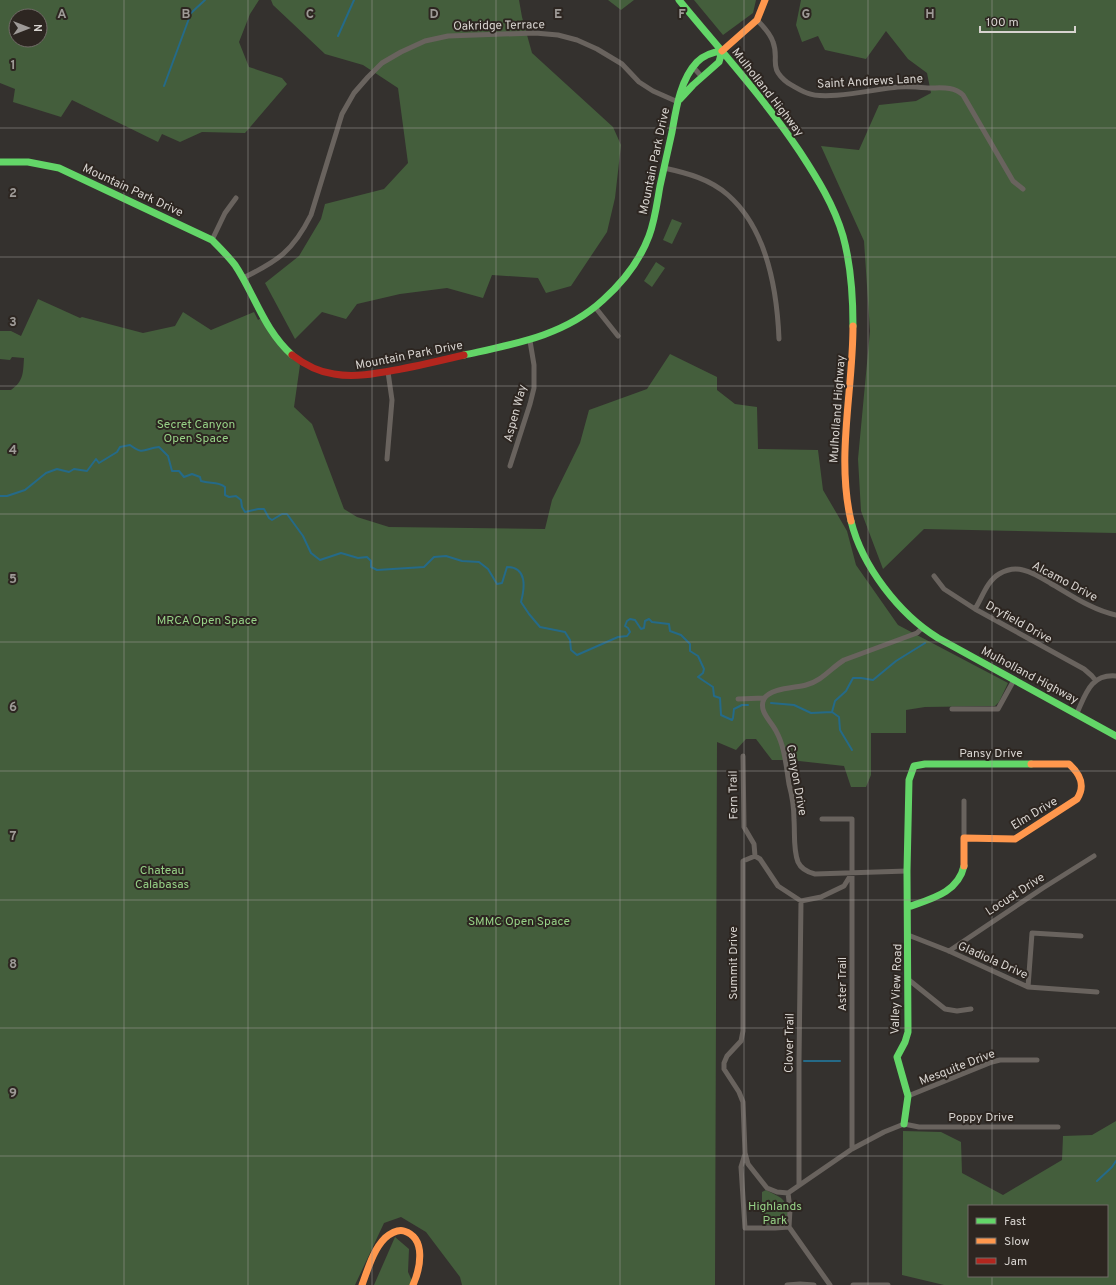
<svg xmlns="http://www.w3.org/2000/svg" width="1116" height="1285" viewBox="0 0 1116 1285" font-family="Overpass,sans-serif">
<rect width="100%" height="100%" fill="#34312e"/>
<path fill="#445e3c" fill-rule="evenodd" d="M0,0H259L250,14L239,42L249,67L282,78L287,84L245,133L202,132L180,142L162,134L158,142L72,100L61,117L13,102L15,89L0,83ZM16,16H40V40H16Z
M271,0H519L522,17L532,53L613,127L621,145L615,198L607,232L571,286L546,293L538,278L492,275L483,298L447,288L400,294L357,304L346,319L322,312L295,339L265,283L299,256L321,219L325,204L384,189L408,163L398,88L363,65L325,54L273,5Z
M608,0H634L621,10Z
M694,0H756L753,13L723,35Z
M801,0H1116V533L924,529L883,569L861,511L858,459L870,331L864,241L821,146L859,150L879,105L916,101L931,93L927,73L908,59L886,31L866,59L825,50L818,36L802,42L796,25Z
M672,219L682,223L672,244L663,240Z
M656,262L665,268L652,287L644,281Z
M38,299L80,318L82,317L143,333L175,326L183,312L211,330L254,312L258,320L263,317L300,365L294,407L312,424L344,509L357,517L389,527L545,529L552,500L580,443L589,410L647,389L670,354L717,377V390L735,404L757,407L758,449L818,450L823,490L847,531L856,565L898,625L1008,683L999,702L995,706L925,707L906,710V733H871V775L866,787H851L844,766L790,760H772L756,739H746L736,750L717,742L715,1285H462L460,1277L426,1232L401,1217L384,1223L355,1285H0V390H11C24,381 23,372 24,358L12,357L10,360L0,359V331H11L21,336Z
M1116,1121V1285H944L902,1275L903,1131L941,1132L961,1142L962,1173L1003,1195L1062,1160L1063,1136L1092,1135ZM969,1206H1107V1276H969Z
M766,1190C771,1193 777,1195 781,1198C789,1205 790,1219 782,1225H762V1192Z
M395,1237L409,1249L408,1272L414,1285H374Z"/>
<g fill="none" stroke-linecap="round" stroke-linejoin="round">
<path stroke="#256a88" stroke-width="2" d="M338,36L354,0
M164,86L191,13L205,0
M0,496H7L25,490L46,473L57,469L69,472L74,469L87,471L96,459L99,463L117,452L120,447L130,445C144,456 145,448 159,447L168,456L172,471H179L184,477L192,474L200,477L201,481C210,484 218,481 225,487V495L229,497L236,496L241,500L242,507L245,512L258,509H264L269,518L272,520L282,514H287L303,536L311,553L320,560L341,553L358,558L367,557L371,561V567L377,570L424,567L434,557L446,556L462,561L479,562L488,569L497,584L502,583L507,567C527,567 525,587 521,602L529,614L540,627L565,632L570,640L571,650L577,655L618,637L627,636L630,632L628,628L625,626L627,621L630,619L635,620L641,629L644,628L645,621L649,619L652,622L669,624L670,631L681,635L690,644V651L698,656L704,669L703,673L698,677L713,687L714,696L720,698L721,715L732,720L733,718L734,709L742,705H748
M771,703L794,705L811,713L832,712L835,701L846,691L853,678H861L873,680L896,661L925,643
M832,712L839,717L840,730L852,750
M804,1061H840
M1097,1181L1112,1167L1116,1161"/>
<path stroke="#69635e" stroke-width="5" d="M757,20C763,26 770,33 773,42C780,60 767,67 788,83C793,86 801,91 807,93C826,101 875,89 898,87C908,86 918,87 929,88C942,88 953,86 963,95L1013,181L1023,189
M693,67L702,77
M664,168C687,173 710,179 728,195C767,229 777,290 779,339
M212,240L225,213L236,198
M243,278C278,261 293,251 311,215L342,114L354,93L368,77L382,63L401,52L425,41L448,36L535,33L558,35L577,40L597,49L622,64L639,82L653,91L678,102
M595,307L618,336
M387,459L392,400L388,372
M510,466L530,404L534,388V365L530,341
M934,576L944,589L975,609L1084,669L1092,676L1096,681
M975,609C982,598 987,581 999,574C1006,570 1015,568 1023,570C1032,572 1042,578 1050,583C1071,595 1092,610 1116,615
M738,699L764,698
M952,709H998L1014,680
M1077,713C1086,693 1091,674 1116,676
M743,756L744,827L754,844L755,856
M964,801V838
M822,819H852V1149
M907,871L815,874C807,872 801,869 798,862C793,849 795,833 794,820C794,808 792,795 789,784C786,766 785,747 776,731C771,721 758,711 764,699C770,688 795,688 806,685C822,681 831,668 844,660L917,633L923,627
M852,873L844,886L821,897L801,901L778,886L760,859L755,856L743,861V1031L741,1041L727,1056L724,1063V1069L739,1092L743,1102L745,1153L748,1164L767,1188L777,1192L788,1193L852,1149L884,1132L904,1124L919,1127H1058
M908,935L949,951L1028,987L1097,992
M949,951L1043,888L1094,856
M909,980L945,1009L957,1011L971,1009
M1028,987L1032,933L1081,936
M908,1096L992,1062L1000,1060H1037
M745,1154L741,1167L745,1228H775L789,1227
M799,1184V1061L801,901
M788,1193L790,1209L789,1227L830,1285
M787,1285L800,1284L814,1285
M853,1285H888"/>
<path stroke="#63d668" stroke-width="7" d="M679,0C720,50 764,98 800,152C817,178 834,205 843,236C851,265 853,295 853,326
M680,99L693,85L719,62L722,51
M1,162H28L59,168L212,240C220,248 228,256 235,265C255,295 264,330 292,355
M464,355C514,344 564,336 603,300C622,283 640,260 649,236C655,220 657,203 660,186C664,168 668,150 672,132C676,109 680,80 697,62C704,55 713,52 722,51
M851,521C862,566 899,614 938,638L1116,736
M908,907C930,899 958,893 964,866
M904,1124L908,1096L897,1057L905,1042L908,1032L907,871L909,780L914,766L925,764H1031"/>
<path stroke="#ff974d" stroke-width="7" d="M722,51L757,20L765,0
M851,521C836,457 853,391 853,326
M964,866V838L1015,839L1077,799C1086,785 1080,774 1069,764H1031
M362,1285C368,1269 373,1250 385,1238C391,1233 397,1229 404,1231C427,1238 420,1269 413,1285"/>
<path stroke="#b3261e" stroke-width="7" d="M292,355C305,365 318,372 334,374C356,378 379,373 401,369C422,365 443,360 464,355"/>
</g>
<path fill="none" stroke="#9e9a97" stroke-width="1" stroke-opacity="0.55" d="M124,0V1285M248,0V1285M372,0V1285M496,0V1285M620,0V1285M744,0V1285M868,0V1285M992,0V1206M0,128H1116M0,257H1116M0,386H1116M0,514H1116M0,642H1116M0,771H1116M0,900H1116M0,1028H1116M0,1156H1116M992,1276V1285"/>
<g text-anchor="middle" stroke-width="4" stroke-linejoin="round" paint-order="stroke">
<g font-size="12" fill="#d7d3cf" stroke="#2d2621">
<text transform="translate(499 25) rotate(-1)" y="4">Oakridge Terrace</text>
<text transform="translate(870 81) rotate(-3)" y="4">Saint Andrews Lane</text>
<text transform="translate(768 92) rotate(52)" y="4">Mulholland Highway</text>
<text transform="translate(654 161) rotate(-78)" y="4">Mountain Park Drive</text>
<text transform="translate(133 190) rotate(25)" y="4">Mountain Park Drive</text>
<text transform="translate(409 355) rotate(-11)" y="4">Mountain Park Drive</text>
<text transform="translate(837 409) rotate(-86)" y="4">Mulholland Highway</text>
<text transform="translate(515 413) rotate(-75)" y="4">Aspen Way</text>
<text transform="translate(1065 581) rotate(28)" y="4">Alcamo Drive</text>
<text transform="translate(1019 622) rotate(29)" y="4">Dryfield Drive</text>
<text transform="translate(1030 675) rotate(28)" y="4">Mulholland Highway</text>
<text x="991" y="757">Pansy Drive</text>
<text transform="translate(797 780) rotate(80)" y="4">Canyon Drive</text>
<text transform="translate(733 795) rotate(-91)" y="4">Fern Trail</text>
<text transform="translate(1034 813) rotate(-31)" y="4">Elm Drive</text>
<text transform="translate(1015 894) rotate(-33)" y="4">Locust Drive</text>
<text transform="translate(993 960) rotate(24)" y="4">Gladiola Drive</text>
<text transform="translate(733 963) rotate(-90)" y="4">Summit Drive</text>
<text transform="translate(842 984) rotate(-90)" y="4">Aster Trail</text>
<text transform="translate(896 989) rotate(-88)" y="4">Valley View Road</text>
<text transform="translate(789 1043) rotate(-89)" y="4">Clover Trail</text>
<text transform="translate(957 1067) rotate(-21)" y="4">Mesquite Drive</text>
<text x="981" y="1121">Poppy Drive</text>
</g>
<g font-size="12" fill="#96d186" stroke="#2d2621">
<text x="196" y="428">Secret Canyon<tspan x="196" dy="14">Open Space</tspan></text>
<text x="207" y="624">MRCA Open Space</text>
<text x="162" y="874">Chateau<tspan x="162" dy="14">Calabasas</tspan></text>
<text x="519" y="925">SMMC Open Space</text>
<text x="775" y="1210">Highlands<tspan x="775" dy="14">Park</tspan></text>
</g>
</g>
<g font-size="13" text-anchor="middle" font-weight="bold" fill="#9e9a97" stroke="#2d2621" stroke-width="4" stroke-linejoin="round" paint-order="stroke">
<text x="62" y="18">A</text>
<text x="186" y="18">B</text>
<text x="310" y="18">C</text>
<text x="434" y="18">D</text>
<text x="558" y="18">E</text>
<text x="682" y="18">F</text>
<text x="806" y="18">G</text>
<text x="930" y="18">H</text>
<text x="13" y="69">1</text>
<text x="13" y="197">2</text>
<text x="13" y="326">3</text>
<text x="13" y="454">4</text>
<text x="13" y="583">5</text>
<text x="13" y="711">6</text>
<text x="13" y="840">7</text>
<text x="13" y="968">8</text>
<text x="13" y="1097">9</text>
</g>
<rect x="968" y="1205" width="140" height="72" fill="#2d2621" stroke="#716b67"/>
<rect x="976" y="1218" width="20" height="6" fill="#63d668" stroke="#716b67"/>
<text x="1004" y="1225" font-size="12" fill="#d7d3cf">Fast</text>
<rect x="976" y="1238" width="20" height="6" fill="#ff974d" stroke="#716b67"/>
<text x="1004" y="1245" font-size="12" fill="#d7d3cf">Slow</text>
<rect x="976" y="1258" width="20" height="6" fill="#b3261e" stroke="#716b67"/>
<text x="1004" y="1265" font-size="12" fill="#d7d3cf">Jam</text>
<g transform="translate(28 28) rotate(90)"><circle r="19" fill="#2d2621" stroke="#716b67"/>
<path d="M0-3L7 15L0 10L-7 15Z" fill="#9e9a97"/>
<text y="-6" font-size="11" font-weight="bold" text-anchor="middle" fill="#d7d3cf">N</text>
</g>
<path d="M980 26v6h95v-6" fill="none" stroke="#d7d3cf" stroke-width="2"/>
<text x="986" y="26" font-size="12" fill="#d7d3cf" stroke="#2d2621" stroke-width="3" paint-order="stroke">100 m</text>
</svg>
